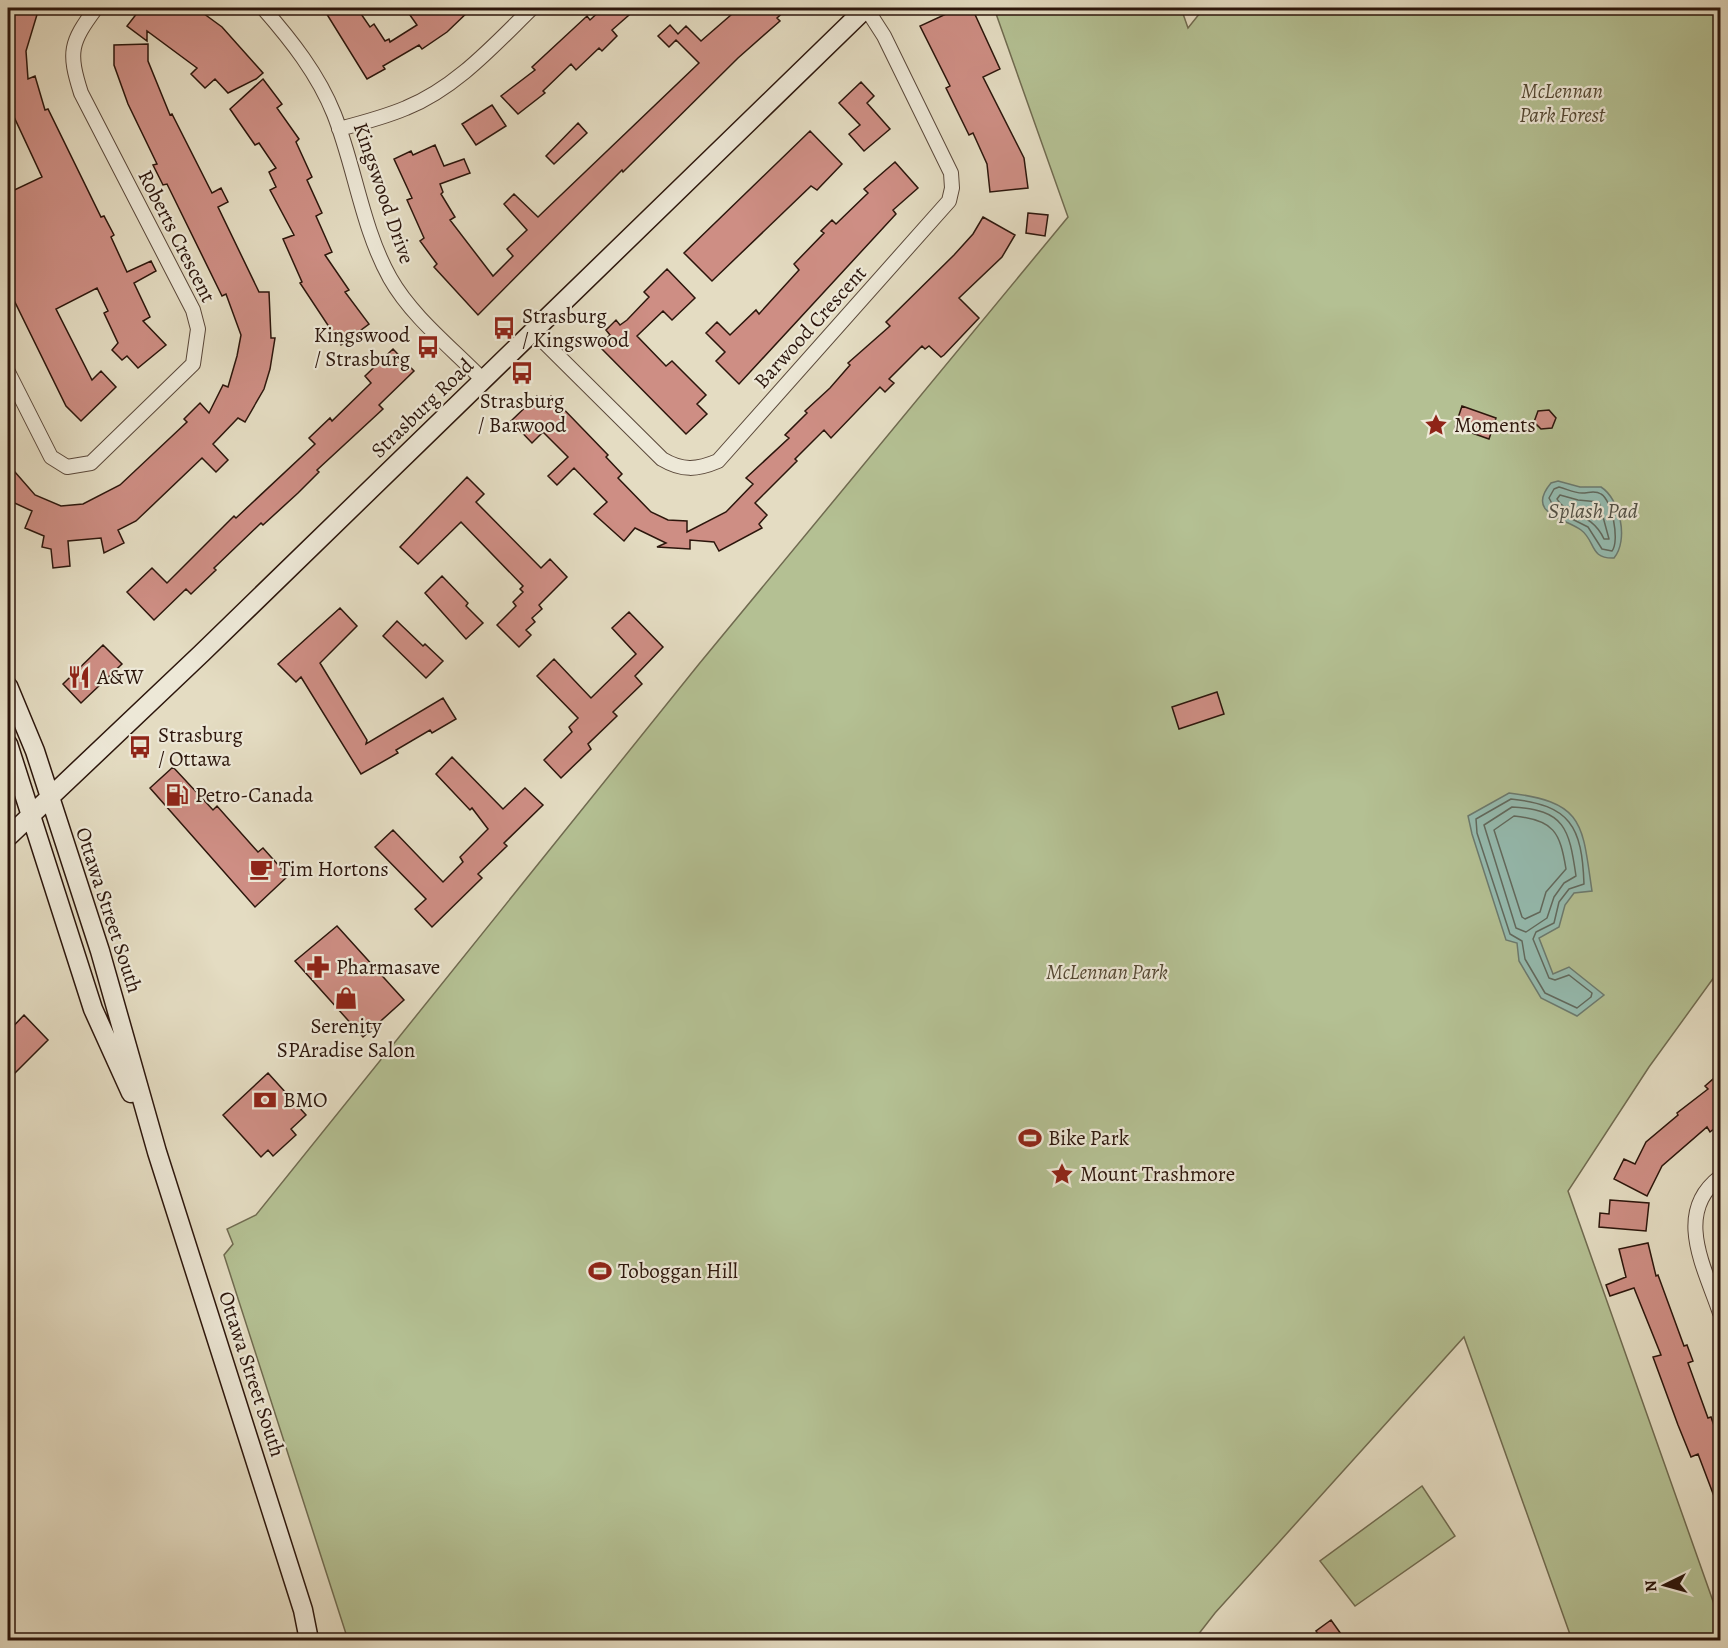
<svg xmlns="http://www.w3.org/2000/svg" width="1728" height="1648" viewBox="0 0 1728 1648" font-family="Alegreya,serif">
<rect width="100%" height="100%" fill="#e4dcc2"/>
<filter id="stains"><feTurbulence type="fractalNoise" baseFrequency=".00333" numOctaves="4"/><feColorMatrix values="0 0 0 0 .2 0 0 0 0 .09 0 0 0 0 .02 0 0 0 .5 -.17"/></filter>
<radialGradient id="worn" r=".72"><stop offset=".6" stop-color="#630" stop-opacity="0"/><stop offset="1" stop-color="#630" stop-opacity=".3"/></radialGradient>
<path fill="#b4c093" stroke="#706b50" stroke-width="1.5" d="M994,8H1181L1188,28L1204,8H1720V969L1649,1067L1568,1191L1720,1621V1640H1572L1464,1337L1215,1613L1194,1640H348L224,1255L233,1244L227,1229L256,1215L699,664L1068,217Z
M1422,1486L1455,1536L1355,1606L1320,1561Z"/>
<path fill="#95bcb1" stroke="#6b7a6f" stroke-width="1.5" d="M1558,481L1580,487H1601C1620,499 1629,540 1614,558C1589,559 1596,541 1581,530C1565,518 1525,514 1551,483Z
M1509,793C1585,802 1582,824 1592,891L1574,893L1565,905L1559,927L1539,938L1553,974L1569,967L1604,995L1577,1016L1541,998L1519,961L1517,943L1506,940L1472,834L1468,816Z"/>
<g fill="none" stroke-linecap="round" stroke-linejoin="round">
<path stroke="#60695e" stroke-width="1.5" d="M1559,487C1567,489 1574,493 1582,493C1589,493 1595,490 1601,494C1612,500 1620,541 1612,551L1602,549L1588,527L1556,511L1549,498L1554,489Z
M1560,495L1578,500L1599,502L1609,539H1604C1591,511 1567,517 1557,499Z
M1511,799C1570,805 1582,826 1584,884L1569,889L1559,902L1554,923L1536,932L1533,939L1549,978L1555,980L1569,975L1592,993L1591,997L1577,1008L1545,993L1525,959L1522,941L1510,934L1477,833L1476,819Z
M1512,807C1565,810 1569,828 1576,876L1564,883L1554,897L1547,918L1526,932L1516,928L1484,825Z
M1514,816C1554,820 1560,832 1566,869L1546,892L1540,912L1525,919L1522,917L1494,830Z"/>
</g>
<path fill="#ce8e84" stroke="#2c160c" stroke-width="1.5" d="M8,8H39L26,51L28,79L35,76L45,110L48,109L101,217L104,216L114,235L111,237L127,272L151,261L156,271L134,283L150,317L143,321L166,345L138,368L127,356L122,360L112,350L118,343L104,313L108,311L97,288L56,309L92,380L101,371L116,387L81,421L66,406L8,288V193L42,177L8,104Z
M141,8H196L222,27L263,73L256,79L228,93L215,79L205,88L191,74L197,68L147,31V41L127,26Z
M323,8H357L370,27L374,24L385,41L389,39L390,42L417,25L405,8H472L447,32L422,49L419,45L383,66L385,69L367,79Z
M603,8H637L612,30L617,36L602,51L599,48L576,70L571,64L543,91L545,93L518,114L501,96L535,70L532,67L587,16L590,20Z
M739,8H788L777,18L780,21L738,58L623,172L622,170L478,315L434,267L437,264L420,241L424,238L407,200L412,198L394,159L411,151L413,155L435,145L444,166L464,159L470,173L440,184L443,192L441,194L455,217L450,220L493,276L513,256L507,249L527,230L504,204L514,194L538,217L699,63L676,40L669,47L658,36L670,25L678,34L686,26L701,41Z
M959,8H972L1000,69L983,77L1024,158L1028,188L990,192L987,164L973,133L969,135L946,88L950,86L920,26Z
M148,44V61L170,115L172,114L212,193L221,188L228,202L218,207L259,292H269L271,338H275L270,369L264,389L245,422L238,418L213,444L228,460L216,472L202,458L136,521L118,530L124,543L104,553L101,538L68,541L70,566L53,568L51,549L42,547L44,536L25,528L32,511L8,500V464L35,495L61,506L83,504L120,485L187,422L184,419L200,403L209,413L223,385L228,387L237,356L241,335L226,294L222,296L167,184L163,185L153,165L157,164L128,104L114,65V45Z
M263,79L282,104L277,108L299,139L296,142L312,177L307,180L322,213L316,216L332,252L325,255L349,290L345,292L369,324L341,345L300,283L302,282L283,239L294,235L270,190L276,187L269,172L276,168L259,143L255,145L230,109Z
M861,82L874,96L867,103L890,129L864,151L849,134L860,125L839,103Z
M492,105L506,126L476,145L462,124Z
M578,123L587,133L554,164L546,156Z
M810,131L842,164L817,190L811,186L712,281L684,253Z
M895,162L918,188L893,210L896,214L739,384L716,361L725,352L706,333L717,322L730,335L756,310L759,314L799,270L794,264L824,233L821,231L832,220L836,224L868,193L864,189Z
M1028,213L1048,215L1045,236L1026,233Z
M983,217L1015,235L1002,257L959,298L979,318L944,355L941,357L929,346L925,349L922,346L889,379L894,383L885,392L880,387L831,438L824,430L795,459L797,461L755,503L767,515L759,524L762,528L719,551L714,542L690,540V549L657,547L666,543L635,528L624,541L594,514L607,502L574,468L557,485L548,476L568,457L543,432L532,443L511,421L537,396L544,403L551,396L608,455L606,457L622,474L618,478L651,512L668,520L687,521V532L726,512L753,484L746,478L789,438L785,435L807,413L805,411L830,388L850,365L848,363L890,326L886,322L954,255L973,234Z
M667,269L695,298L672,320L663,311L637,336L666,366L672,361L706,395L697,404L707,414L686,434L599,346L610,335L606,330L616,320L620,325L627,320L649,297L644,292Z
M393,349L414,371L379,405L383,409L317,470L319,472L298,493L263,525L261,523L214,568L216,570L191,594L186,589L154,620L127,592L152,568L167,583L234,516L236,518L315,444L309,438L330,418L332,421L371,383L365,376Z
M1462,406L1496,418L1489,439L1455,427Z
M1549,410L1556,418L1552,428L1541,429L1534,422L1538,411Z
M467,477L484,494L476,502L541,568L550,559L567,577L539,605L542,609L532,618L535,622L526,630L531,635L519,647L497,625L516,606L513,602L523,592L520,589L523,586L461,522L418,564L400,547Z
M442,576L468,603L466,606L483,623L466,639L425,593Z
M340,608L357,626L320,663L367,740L366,744L443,698L456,719L432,733L430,730L396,750L398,753L361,774L301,677L296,682L278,664Z
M629,612L663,647L635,676L642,684L613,712L617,716L588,744L591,749L561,778L544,760L572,732L569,727L578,718L537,676L554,659L591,698L636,654L612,628Z
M397,621L423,646L425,644L443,661L426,678L383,636Z
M103,645L122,664L81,703L63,684Z
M1217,692L1224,714L1179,729L1172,707Z
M452,757L503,809L525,788L543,805L504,843L507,846L478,874L482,878L432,927L415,909L426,899L375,847L393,830L443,882L463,862L460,857L488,829L472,808L470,810L436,774Z
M173,767L213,810L217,806L258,852L263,848L288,876L255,907L150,788Z
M337,926L404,1000L363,1037L295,961Z
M24,1015L48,1040L8,1080V1032Z
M268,1073L306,1115L291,1129L296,1135L273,1156L268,1150L261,1157L223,1115Z
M1720,1073V1124L1710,1132L1707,1127L1662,1166L1647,1196L1614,1179L1624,1159L1635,1164L1646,1142L1678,1115L1677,1113L1708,1089L1705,1086Z
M1610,1200L1649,1203L1646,1231L1599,1227L1600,1213L1609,1214Z
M1648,1243L1656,1276L1658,1275L1684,1346L1687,1345L1693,1361L1688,1363L1708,1418L1711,1417L1720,1443V1512L1698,1454L1691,1457L1678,1425L1653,1357L1661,1355L1634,1288L1610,1296L1606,1285L1626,1277L1619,1249Z
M1331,1620L1346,1641H1323L1316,1631Z"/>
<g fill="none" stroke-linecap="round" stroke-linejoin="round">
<g stroke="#5a483a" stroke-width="16">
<path id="street" d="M263,8C291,40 318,74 334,114C355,167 362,228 390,278C412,317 452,348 483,380
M339,129C362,123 385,117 406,108C456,88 495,44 532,8
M533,331L662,459C682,471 697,470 718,461L949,201L952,188L951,173L884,36L866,8
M8,372L51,457L67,467L91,463L193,364L198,329L193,310L81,93C68,52 70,43 96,8
M1720,1177C1673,1213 1705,1268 1720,1313"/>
</g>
<g stroke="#2c160c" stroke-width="21">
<path id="secondary" d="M8,686L35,751L100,951L157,1152L303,1610L309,1640
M8,744L93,1009L131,1093
M8,837L202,653L866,8"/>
</g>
<use href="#street" stroke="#ede8d7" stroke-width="14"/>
<use href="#secondary" stroke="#ede8d7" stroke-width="18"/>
</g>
<defs>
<g id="bus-bare" transform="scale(1.8)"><path d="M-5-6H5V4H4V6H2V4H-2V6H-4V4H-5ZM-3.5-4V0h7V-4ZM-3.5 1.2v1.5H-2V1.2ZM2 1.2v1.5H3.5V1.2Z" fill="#8f2418" stroke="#ede8d7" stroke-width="2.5" paint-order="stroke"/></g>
<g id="sight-bare" transform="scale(1.8)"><path d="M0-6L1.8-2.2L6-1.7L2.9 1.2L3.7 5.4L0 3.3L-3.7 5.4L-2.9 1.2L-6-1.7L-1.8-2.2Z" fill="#8f2418" stroke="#ede8d7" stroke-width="2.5" paint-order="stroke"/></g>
<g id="restaurant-bare" transform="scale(1.8)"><path d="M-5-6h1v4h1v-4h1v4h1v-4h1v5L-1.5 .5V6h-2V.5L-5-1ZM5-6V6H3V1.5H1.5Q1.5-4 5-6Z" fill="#8f2418" stroke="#ede8d7" stroke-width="2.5" paint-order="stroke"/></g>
<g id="fuel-bare" transform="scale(1.8)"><path d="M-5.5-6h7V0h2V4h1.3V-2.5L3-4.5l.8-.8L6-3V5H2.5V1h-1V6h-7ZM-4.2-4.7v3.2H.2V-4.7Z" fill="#8f2418" stroke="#ede8d7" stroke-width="2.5" paint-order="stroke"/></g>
<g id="cafe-bare" transform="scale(1.8)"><path d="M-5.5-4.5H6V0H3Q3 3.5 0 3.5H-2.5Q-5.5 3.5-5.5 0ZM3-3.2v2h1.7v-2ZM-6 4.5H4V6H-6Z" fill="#8f2418" stroke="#ede8d7" stroke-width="2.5" paint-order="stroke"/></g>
<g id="pharmacy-bare" transform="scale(1.8)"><path d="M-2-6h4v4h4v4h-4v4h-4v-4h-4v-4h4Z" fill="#8f2418" stroke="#ede8d7" stroke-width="2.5" paint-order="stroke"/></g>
<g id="shop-bare" transform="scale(1.8)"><path d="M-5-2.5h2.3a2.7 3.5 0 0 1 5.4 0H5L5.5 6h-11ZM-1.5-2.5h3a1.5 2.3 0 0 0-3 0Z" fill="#8f2418" stroke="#ede8d7" stroke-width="2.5" paint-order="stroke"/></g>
<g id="bank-bare" transform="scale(1.8)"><path d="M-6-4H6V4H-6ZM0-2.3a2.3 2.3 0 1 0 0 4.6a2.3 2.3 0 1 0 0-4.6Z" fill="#8f2418" stroke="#ede8d7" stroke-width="2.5" paint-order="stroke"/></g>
<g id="stadium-bare" transform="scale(1.8)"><path d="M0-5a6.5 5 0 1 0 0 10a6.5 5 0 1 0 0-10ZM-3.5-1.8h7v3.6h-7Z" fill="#8f2418" stroke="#ede8d7" stroke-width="2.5" paint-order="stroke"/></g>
</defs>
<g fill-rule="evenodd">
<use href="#bus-bare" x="504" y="328"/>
<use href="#bus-bare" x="428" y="347"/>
<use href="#bus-bare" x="522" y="373"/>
<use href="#sight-bare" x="1436" y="425"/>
<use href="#restaurant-bare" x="79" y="677"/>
<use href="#bus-bare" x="140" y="747"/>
<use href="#fuel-bare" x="177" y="795"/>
<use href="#cafe-bare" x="261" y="869"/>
<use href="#pharmacy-bare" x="318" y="967"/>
<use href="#shop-bare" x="346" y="998"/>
<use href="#bank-bare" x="265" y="1100"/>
<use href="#stadium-bare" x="1030" y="1138"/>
<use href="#sight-bare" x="1062" y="1174"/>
<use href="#stadium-bare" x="600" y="1271"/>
</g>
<g text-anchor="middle" stroke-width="4.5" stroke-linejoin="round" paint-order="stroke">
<g font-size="21" font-style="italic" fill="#554934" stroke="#ede8d7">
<text x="1562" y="98">McLennan<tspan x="1562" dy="24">Park Forest</tspan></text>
<text x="1107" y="979">McLennan Park</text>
</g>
<g font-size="21" fill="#2c160c" stroke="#ede8d7">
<text transform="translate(384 193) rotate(71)" y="7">Kingswood Drive</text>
<text transform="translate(177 236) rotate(63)" y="7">Roberts Crescent</text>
<text transform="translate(810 327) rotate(-48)" y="7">Barwood Crescent</text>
<text transform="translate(422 408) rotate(-44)" y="7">Strasburg Road</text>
<text transform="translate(109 910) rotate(72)" y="7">Ottawa Street South</text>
<text transform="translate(252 1374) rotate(72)" y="7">Ottawa Street South</text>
</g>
<g font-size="21" fill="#2c160c" stroke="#ede8d7" text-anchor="start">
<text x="522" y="323">Strasburg<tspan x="522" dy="24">/ Kingswood</tspan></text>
<text x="410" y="342" text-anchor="end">Kingswood<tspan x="410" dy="24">/ Strasburg</tspan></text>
<text x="522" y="408" text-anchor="middle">Strasburg<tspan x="522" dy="24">/ Barwood</tspan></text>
<text x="1454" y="432">Moments</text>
<text x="97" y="684">A&amp;W</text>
<text x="158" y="742">Strasburg<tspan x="158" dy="24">/ Ottawa</tspan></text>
<text x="195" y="802">Petro-Canada</text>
<text x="279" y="876">Tim Hortons</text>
<text x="336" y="974">Pharmasave</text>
<text x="346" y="1033" text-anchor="middle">Serenity<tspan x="346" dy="24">SPAradise Salon</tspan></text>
<text x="283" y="1107">BMO</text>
<text x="1048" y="1145">Bike Park</text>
<text x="1080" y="1181">Mount Trashmore</text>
<text x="618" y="1278">Toboggan Hill</text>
</g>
<g font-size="22" font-style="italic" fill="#515046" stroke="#ede8d7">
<text x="1593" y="518">Splash Pad</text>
</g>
</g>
<rect width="1728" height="1648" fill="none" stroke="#e4dcc2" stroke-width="30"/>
<rect x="9" y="9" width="1710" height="1630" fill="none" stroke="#2c160c" stroke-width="3"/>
<rect x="15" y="15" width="1698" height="1618" fill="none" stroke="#2c160c" stroke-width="1.5"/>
<g transform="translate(1665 1585) rotate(265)" stroke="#ede8d7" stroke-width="4.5" paint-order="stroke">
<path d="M0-4.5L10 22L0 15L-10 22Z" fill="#2c160c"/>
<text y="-9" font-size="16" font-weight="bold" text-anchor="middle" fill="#2c160c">N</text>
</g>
<rect width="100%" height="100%" filter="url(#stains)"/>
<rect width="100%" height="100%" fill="url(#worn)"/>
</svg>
